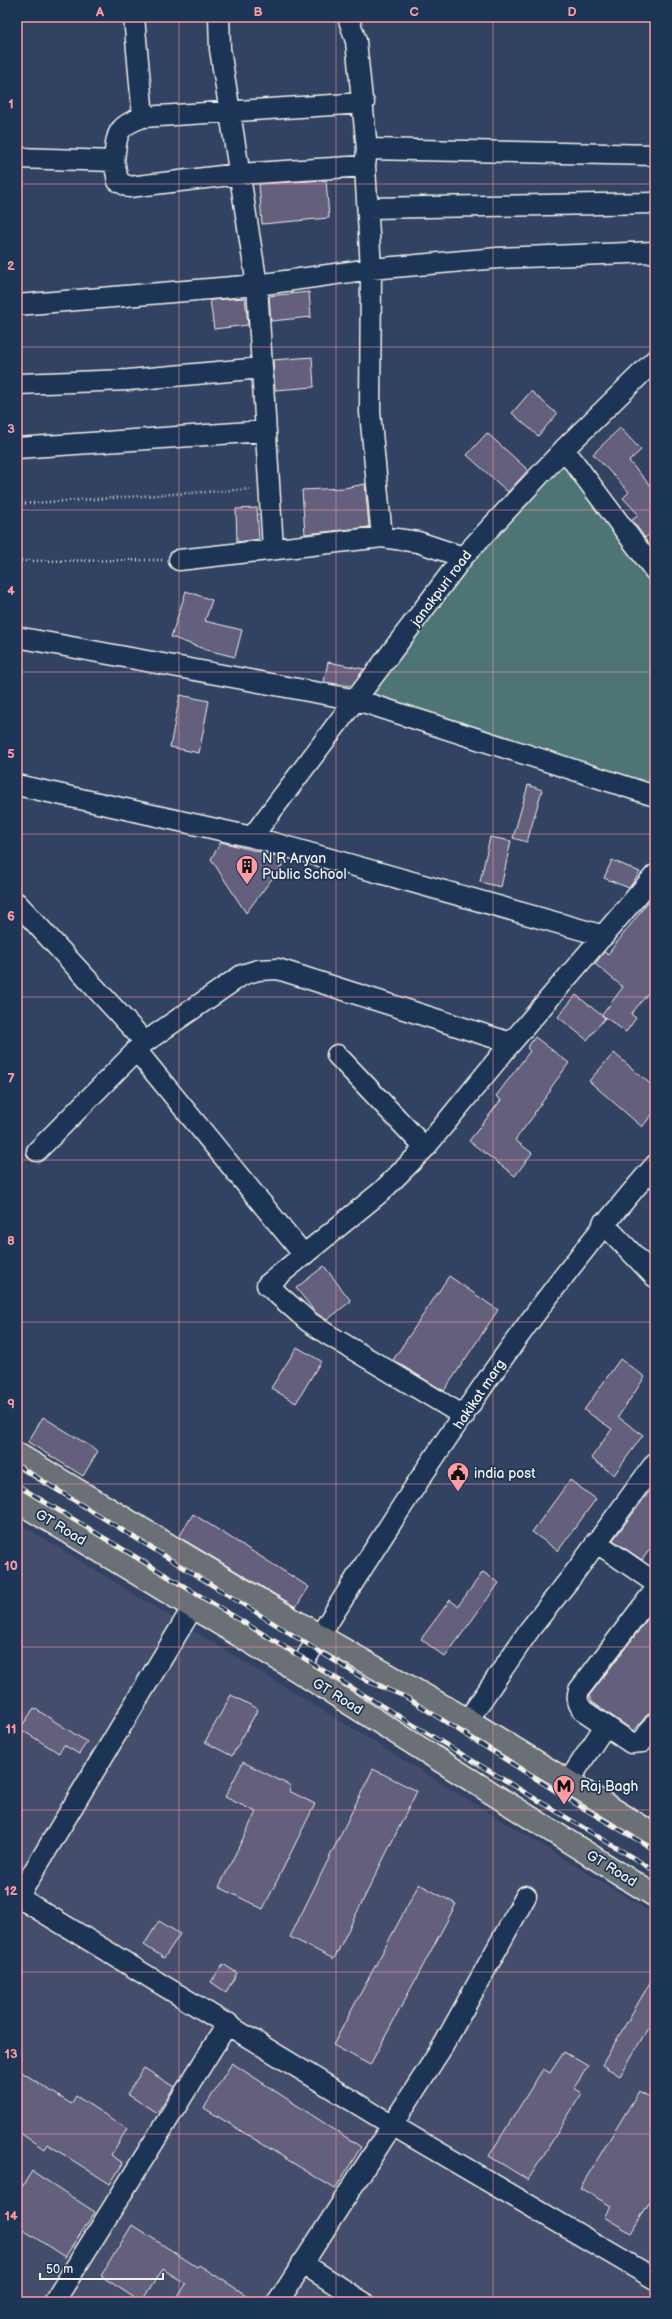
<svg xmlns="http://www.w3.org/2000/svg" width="672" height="2319" viewBox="0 0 672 2319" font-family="'Balsamiq Sans',sans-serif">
<rect width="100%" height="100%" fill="#324262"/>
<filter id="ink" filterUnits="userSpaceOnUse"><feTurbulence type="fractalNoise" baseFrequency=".025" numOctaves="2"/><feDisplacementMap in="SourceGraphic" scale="8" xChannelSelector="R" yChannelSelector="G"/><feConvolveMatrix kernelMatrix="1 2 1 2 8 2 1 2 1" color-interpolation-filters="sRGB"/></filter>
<g filter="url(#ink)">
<path fill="#454e6d" d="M17,1522L655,1915V2302H17Z"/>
<path fill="#4e7476" stroke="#a1b2af" d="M564,449L655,571V796L357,700Z"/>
<path fill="#635f7c" stroke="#f4f1e8" d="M326,180L329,218L262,224L259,184Z
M309,292L311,317L271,321L269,296Z
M245,298L248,325L214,329L210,300Z
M312,357L314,387L275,390L273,360Z
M531,391L557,414L538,436L512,413Z
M620,428L641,450L629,461L655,491V530L645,538L632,520L639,515L623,498L629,492L593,454Z
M487,433L528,470L508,492L467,455Z
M365,484L369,527L305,534L302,490L344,488Z
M257,508L259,539L237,542L236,509Z
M186,591L212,600L205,621L242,630L235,657L207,650L171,637Z
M328,662L364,669L351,686L324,682Z
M180,695L209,701L199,753L170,747Z
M528,785L542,790L527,842L513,838Z
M490,837L511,841L501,887L480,882Z
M221,842L287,859L246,913L211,859Z
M612,860L640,872L629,888L604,878Z
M655,893V985L631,1014L636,1018L626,1032L602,1015L623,987L595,964L604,952L608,954Z
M576,995L605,1018L587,1040L558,1017Z
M535,1037L569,1063L550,1089L551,1090L534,1113L535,1114L515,1140L532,1153L515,1176L469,1141L501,1100L496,1096L530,1051L527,1048Z
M614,1053L655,1088V1111L642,1127L589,1081Z
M324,1266L351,1301L327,1320L316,1313L296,1288Z
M449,1276L498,1310L444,1391L393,1360Z
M297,1347L321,1361L296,1403L271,1388Z
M620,1359L645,1377L618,1417L643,1435L614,1475L591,1458L612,1429L584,1410Z
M43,1417L98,1451L83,1476L28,1442Z
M570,1480L596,1499L558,1551L532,1532Z
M655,1484V1542L642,1560L613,1540Z
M193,1514L309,1587L296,1607L179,1537Z
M483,1572L499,1583L445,1657L421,1639L450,1600L458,1606Z
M655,1609V1712L646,1716L634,1731L592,1702L589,1696Z
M231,1695L258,1709L232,1756L205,1742Z
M34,1708L87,1742L79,1754L64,1745L59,1753L20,1729Z
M243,1762L291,1786L289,1791L315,1804L263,1909L219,1887L256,1812L225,1797Z
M373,1769L417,1791L334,1959L290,1937Z
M419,1884L456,1904L370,2065L333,2045Z
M159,1921L180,1934L164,1958L144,1945Z
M223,1964L237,1973L226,1992L211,1982Z
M655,1974V2016L620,2076L602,2065Z
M564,2052L588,2066L574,2088L582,2093L528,2180L489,2156L543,2069L550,2073Z
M232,2063L361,2147L335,2189L204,2108Z
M144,2068L174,2087L157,2113L127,2094Z
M17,2069L71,2104L76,2096L127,2129L111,2155L123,2163L110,2184L47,2144L44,2149L17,2131Z
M639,2091L655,2100V2193L631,2233L604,2217L611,2206L580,2188Z
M32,2171L95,2212L65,2257L17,2226V2195Z
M132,2225L197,2267L199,2265L257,2302H175L186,2284L163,2269L141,2302L101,2276Z"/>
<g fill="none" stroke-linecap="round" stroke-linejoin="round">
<g stroke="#f4f1e8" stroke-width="23">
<path id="minor" d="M134,17L143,117
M219,17L220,49L257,285L273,549
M348,17L356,41L367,149L365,166L371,269L370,412L382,537
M367,149L655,155
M17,158L114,161L118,181L129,187L239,174L365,166
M114,161C117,134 115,127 143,117L364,103
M368,208L655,203
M17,305L257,285L371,269L498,258L655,252
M17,384L128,380L262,368
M17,448L266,431
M564,449L655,571
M179,560L382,537L418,542L463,557
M17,637L357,700L655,796
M17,785L252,837L604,936
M252,837L463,557L564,449L655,360
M17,903L145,1042
M136,1050L304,1255
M337,1055L425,1148
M37,1151L145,1042L242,975L258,970L278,969L511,1043
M603,1223L655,1277
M464,1416L327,1334L309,1322L267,1285L382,1191L425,1148L511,1043L655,875
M596,1542L651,1580
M655,1590L579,1690C576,1699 578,1705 584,1711L631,1743L642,1742L655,1723
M298,1671C406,1496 519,1320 655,1165
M468,1720L530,1629L570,1579L655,1463
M568,1782L605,1726
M18,1897L392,2125L655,2279
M17,1899L193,1607
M302,2263L363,2302
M54,2302L228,2023
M278,2302L443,2046L526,1896"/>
</g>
<g stroke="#f4f1e8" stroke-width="25">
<path id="highway" d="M17,1454L320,1636L468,1720L655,1835
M17,1501L298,1671L655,1896"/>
</g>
<path stroke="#f4f1e8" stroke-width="2.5" stroke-dasharray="1 3" stroke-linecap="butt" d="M17,504L252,489
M17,561L162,560"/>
<use href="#minor" stroke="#1d3557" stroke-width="20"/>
<use href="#highway" stroke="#6b6f75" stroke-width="22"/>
<g stroke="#f4f1e8" stroke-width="4.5">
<path id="rail" d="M17,1465L369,1682L406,1697L576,1804L655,1850
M17,1485L655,1871"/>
</g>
<use href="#rail" stroke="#1d3557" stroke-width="3" stroke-dasharray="9" stroke-linecap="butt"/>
</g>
</g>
<path fill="none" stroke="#ff9aa2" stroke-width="1" stroke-opacity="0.55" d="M179,17V2302M336,17V2302M493,17V2302M17,184H655M17,347H655M17,510H655M17,672H655M17,834H655M17,997H655M17,1160H655M17,1322H655M17,1484H655M17,1647H655M17,1810H655M17,1972H655M17,2134H655"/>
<defs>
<g id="building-pin" transform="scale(1.15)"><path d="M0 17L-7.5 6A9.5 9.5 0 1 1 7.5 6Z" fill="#ff9aa2" stroke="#1d3557"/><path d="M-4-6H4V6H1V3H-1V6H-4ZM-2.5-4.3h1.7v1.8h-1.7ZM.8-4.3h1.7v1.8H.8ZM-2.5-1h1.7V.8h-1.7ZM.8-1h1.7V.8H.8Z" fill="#111"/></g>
<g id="civic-pin" transform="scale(1.15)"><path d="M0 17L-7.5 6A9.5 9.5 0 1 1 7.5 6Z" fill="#ff9aa2" stroke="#1d3557"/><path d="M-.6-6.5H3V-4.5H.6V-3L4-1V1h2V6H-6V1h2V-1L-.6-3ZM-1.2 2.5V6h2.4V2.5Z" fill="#111"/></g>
<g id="metro-pin" transform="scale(1.15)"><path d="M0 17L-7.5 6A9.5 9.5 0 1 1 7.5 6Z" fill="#ff9aa2" stroke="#1d3557"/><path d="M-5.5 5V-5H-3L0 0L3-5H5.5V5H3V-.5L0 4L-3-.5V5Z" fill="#111"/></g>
</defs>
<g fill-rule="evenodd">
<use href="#building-pin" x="247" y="866"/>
<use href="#civic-pin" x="458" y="1473"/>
<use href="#metro-pin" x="564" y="1786"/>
</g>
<g text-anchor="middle" stroke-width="3.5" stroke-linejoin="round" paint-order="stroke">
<g font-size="14" fill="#f4f1e8" stroke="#1d3557">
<text transform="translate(441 588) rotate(-53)" y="5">janakpuri road</text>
<text transform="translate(479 1394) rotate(-56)" y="5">hakikat marg</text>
<text transform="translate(61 1527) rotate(31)" y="5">GT Road</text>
<text transform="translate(338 1696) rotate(32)" y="5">GT Road</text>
<text transform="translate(612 1868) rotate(32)" y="5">GT Road</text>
</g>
<g font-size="14" fill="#f4f1e8" stroke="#1d3557" text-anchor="start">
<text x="262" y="863">N R Aryan<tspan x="262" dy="16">Public School</tspan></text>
<text x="474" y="1478">india post</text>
<text x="580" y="1791">Raj Bagh</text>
</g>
</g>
<rect width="672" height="2319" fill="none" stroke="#1d3557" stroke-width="44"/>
<path d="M40 2273v6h123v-6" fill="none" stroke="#f4f1e8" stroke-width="2"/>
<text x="46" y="2273" font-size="12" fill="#f4f1e8" stroke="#1d3557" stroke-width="3" paint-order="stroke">50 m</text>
<rect x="22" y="22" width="628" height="2275" fill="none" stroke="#ff9aa2" stroke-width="1.5"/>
<g font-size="13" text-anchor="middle" font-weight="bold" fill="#ff9aa2">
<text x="100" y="16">A</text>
<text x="258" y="16">B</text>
<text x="414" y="16">C</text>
<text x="572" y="16">D</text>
<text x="11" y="108">1</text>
<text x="11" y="270">2</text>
<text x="11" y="433">3</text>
<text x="11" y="595">4</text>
<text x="11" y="758">5</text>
<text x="11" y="920">6</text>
<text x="11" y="1083">7</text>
<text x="11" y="1245">8</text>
<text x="11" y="1408">9</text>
<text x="11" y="1570">10</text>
<text x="11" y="1733">11</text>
<text x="11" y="1895">12</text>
<text x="11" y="2058">13</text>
<text x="11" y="2220">14</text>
</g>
</svg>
